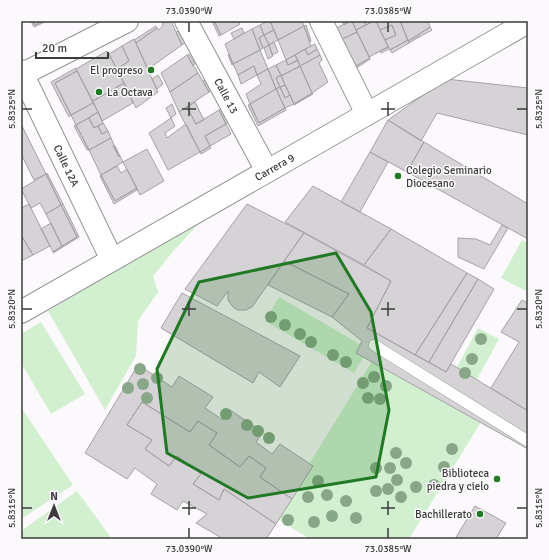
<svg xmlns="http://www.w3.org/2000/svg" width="549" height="560" viewBox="0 0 549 560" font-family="Signika,sans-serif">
<rect width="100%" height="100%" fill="#fcf9fc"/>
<path fill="#d2efd0" d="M207,215L176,248L153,276L158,292L138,321L136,356L105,410L48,311Z
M522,240L528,243V292L501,278Z
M279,297L368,349L354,373L265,321Z
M41,322L85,394L51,414L21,363V334Z
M478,328L499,339L471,390L450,380Z
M376,355L483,419L409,539H310L276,518Z
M21,407L73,485L21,519Z
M77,491L112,539H21V531Z"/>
<path fill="#d6d3d6" stroke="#a5a2a6" d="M31,21H33L35,25L43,21H47L34,27Z
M33,21H43L35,25Z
M167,21H171L182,45L148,69L136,43L157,28L158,30L162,27L163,23Z
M212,21H214L221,35L219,36Z
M214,21H238L240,24L221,35Z
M268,21H270L274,30L264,35L260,25Z
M270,21H302L304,26L278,40Z
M342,21H350L344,25Z
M350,21H352L357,32L338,41L334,33L337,28Z
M352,21H364L366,25L356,30Z
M364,21H374L366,25Z
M374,21H376L388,47L369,57L356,30Z
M376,21H400L408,40L390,50L385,40L396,35L392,25L380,30Z
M400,21H428L430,27L408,41Z
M260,25L264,35L259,38L263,48L260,50L252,29Z
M306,25L311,41L310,42L304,26Z
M392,25L396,35L385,40L380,30Z
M156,26L157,28L136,43L134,40Z
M304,26L311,46L286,60L278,40Z
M430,27L432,30L419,37L418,35Z
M242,28L244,33L234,39L231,33Z
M252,29L260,50L233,64L225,44Z
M274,30L278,40L269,45L264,35Z
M179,31L185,43L182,45L176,32Z
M357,32L370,58L351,69L338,41Z
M264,35L269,45L263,48L259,38Z
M418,36L419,37L409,43L408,41Z
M134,39L158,92L136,108L117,69L129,61L122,46Z
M408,40L409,43L392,53L390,50Z
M274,42L278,52L272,55L269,45Z
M315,44L317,49L308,55L305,49Z
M269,45L273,56L268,59L264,48Z
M122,46L129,61L117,69L109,54Z
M388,47L389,49L381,53L380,51Z
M305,49L308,55L317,49L320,55L300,66L295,55Z
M260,50L268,69L257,75L254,66L238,75L233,64Z
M107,51L124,83L93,101L76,69Z
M189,54L195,64L193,66L187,55Z
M229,54L233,64L232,65L228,55Z
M187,55L198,73L170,92L161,73Z
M295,55L298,60L288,65L286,60Z
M320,55L322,60L319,63L328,82L312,93L300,66Z
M370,58V59L352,71L351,69Z
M286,60L288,65L298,60L300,66L281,76L276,65Z
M276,65L281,75L276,78L280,87L276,89L268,69Z
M254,66L257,75L241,84L238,75Z
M300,66L312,93L294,104L281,76Z
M76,68L77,71L55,83L71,115L69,117L51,82Z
M268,69L276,89L250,104L246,94L261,84L257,75Z
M77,71L93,103L71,115L55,83Z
M198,73L209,92L179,112L170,92Z
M158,75L163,84L157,89L152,79Z
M281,75L285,85L280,87L276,78Z
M446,79L528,88V135L437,113L421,141L388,120Z
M205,80L212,91L209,92L203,81Z
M124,83L133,103L102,121L93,101Z
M285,85L290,95L285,98L280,87Z
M280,87L285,98L290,95L294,104L285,108L276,89Z
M276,89L285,108L259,123L250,104Z
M312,93L313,94L294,105V104Z
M195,102L204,120L196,124L187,107Z
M93,103L98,112L76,125L71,115Z
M172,104L176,114L171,118L166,108Z
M250,104L259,123L285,108L286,110L258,126L248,105Z
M187,107L196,124L219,110L226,124L205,136L210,146L200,152L179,112Z
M222,109L228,122L226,124L219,110Z
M98,112L103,123L94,128L89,118Z
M89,118L94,128L98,126L102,134L108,131L111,138L89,150L76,125Z
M171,118L175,126L165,133L167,138L186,124L200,152L168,170L149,133Z
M388,120L424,142L407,172L370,152Z
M103,123L108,131L102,134L98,126Z
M21,124L46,174L34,180L21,154Z
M226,124L231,134L210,146L205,136Z
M76,125L85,142L89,150H87L74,126Z
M111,138L119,157L120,156L123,162L101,175L89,150Z
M424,142L528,204V239L407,172Z
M113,146H115L120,156L119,157Z
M210,146L211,148L201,154L200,152Z
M147,149L164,181L140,195L123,162Z
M370,152L388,162L360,212L341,202Z
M117,166L121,173L127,169L137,188L115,201L101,175Z
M47,173L63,204L61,205L46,174Z
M46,174L61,205L46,214L40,203L31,208L21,189Z
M101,175L115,201L137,188V190L114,204L100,176Z
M313,186L391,229L364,265L285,222Z
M29,204L50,246L33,255L21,235V208Z
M63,204L79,237L63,247L62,246L77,237L61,205Z
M247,204L304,233L252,307L246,310H238L233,307L228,300V291L217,306L185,289Z
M61,205L77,237L62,246L46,214Z
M51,223L62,246L53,252L41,229Z
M502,225L508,228L484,269L458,257V238L476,239L490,245Z
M391,229L467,273L415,355L367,328L391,281L364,265Z
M304,233L391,281L367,328L446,372L451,364L528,411V449L356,353L362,341L332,317L349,294L284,261Z
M21,235L33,255L21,261Z
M62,246L63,247L53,253V252Z
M284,261L349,294L332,317L268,285Z
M467,273L478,279L429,362L415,355Z
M478,279L494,289L446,372L429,362Z
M182,293L300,356L280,387L259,372L253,383L161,328Z
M522,300L528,303V411L491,388L519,342L501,332Z
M138,365L172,387L179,376L213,397L205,408L223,420L230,410L263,432L256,442L272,454L280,444L313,466L292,499L260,477L266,468L249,456L240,467L209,445L217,433L198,421L190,432L142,402L127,425L152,440L145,449L169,466L177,456L201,474L193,484L219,500L224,489L276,524L266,539H219L220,537L196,523L207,514L183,501L177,510L151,494L157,484L135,468L127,479L85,453Z
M142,402L190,432L198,421L217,433L209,445L240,467L249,456L266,468L260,477L292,499L276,524L224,489L219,500L193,484L201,474L177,456L169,466L145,449L152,440L127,425Z
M475,506L506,523L496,539H455Z"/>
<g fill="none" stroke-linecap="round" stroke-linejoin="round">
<g stroke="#969397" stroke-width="12">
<path id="lane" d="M374,345L528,441"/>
</g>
<g stroke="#969397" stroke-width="24">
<g id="street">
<path id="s1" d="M186,21L267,171"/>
<path d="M321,21L367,114"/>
<path id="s2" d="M21,71L112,260"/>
<path d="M21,75L127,21"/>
<path id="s3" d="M21,312L528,22"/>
</g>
</g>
<use href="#lane" stroke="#fff" stroke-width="11"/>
<use href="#street" stroke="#fff" stroke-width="22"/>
</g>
<g fill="#88a688">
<circle cx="271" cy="317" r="6"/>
<circle cx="285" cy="325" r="6"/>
<circle cx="300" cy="334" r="6"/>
<circle cx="481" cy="339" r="6"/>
<circle cx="311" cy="342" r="6"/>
<circle cx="333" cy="355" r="6"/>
<circle cx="472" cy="359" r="6"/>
<circle cx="346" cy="362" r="6"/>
<circle cx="140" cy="369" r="6"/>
<circle cx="465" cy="373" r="6"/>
<circle cx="374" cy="377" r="6"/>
<circle cx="157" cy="378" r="6"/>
<circle cx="363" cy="383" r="6"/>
<circle cx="143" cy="384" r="6"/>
<circle cx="386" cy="386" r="6"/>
<circle cx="128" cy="388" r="6"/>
<circle cx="147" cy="398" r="6"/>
<circle cx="368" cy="398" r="6"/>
<circle cx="380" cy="399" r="6"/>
<circle cx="226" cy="414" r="6"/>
<circle cx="247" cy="425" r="6"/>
<circle cx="258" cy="431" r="6"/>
<circle cx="269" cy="438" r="6"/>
<circle cx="452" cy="449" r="6"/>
<circle cx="396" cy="453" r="6"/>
<circle cx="406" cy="463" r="6"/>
<circle cx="444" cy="467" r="6"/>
<circle cx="376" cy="468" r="6"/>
<circle cx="390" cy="468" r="6"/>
<circle cx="397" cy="480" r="6"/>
<circle cx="318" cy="481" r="6"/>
<circle cx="434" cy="485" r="6"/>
<circle cx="416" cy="487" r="6"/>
<circle cx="388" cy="489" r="6"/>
<circle cx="376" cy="491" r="6"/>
<circle cx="327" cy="495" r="6"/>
<circle cx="308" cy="497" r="6"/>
<circle cx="401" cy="497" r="6"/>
<circle cx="346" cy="501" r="6"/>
<circle cx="332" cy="516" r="6"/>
<circle cx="356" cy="518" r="6"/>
<circle cx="288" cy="520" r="6"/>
<circle cx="314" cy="522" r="6"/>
</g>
<path fill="#217825" fill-opacity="0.2" stroke="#217825" stroke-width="3" stroke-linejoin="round" d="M336,253L371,312L389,410L376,477L248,498L167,453L157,369L199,282Z"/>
<path fill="none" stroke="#3d3c3d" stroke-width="1.5" d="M189,22V32M388,22V32M189,102V116M388,102V116M22,109H32M182,109H196M381,109H395M517,109H527M189,302V316M388,302V316M22,309H32M182,309H196M381,309H395M517,309H527M189,501V515M388,501V515M22,508H32M182,508H196M381,508H395M517,508H527M189,528V538M388,528V538"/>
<g fill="#217825" stroke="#fcf9fc" stroke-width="1.5">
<circle cx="151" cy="70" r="4"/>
<circle cx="99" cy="92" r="4"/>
<circle cx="398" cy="176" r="4"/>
<circle cx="497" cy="479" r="4"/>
<circle cx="480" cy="514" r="4"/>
</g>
<g text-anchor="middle" stroke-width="3" stroke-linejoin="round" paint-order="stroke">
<g font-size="11" fill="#3d3c3d" stroke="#fcf9fc" text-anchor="end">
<text x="143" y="74">El progreso</text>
<text x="107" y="96" text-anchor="start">La Octava</text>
<text x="406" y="174" text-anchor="start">Colegio Seminario<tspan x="406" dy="13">Diocesano</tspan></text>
<text x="489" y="477">Biblioteca<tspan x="489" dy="13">piedra y cielo</tspan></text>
<text x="472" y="518">Bachillerato</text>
</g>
<g font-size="11" fill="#3d3c3d" stroke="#fcf9fc">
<text dy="4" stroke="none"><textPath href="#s1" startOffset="85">Calle 13</textPath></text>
<text dy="4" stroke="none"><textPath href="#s2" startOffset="105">Calle 12A</textPath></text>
<text dy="4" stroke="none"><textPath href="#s3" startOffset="292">Carrera 9</textPath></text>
</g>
</g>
<rect width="549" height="560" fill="none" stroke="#fcf9fc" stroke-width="44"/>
<g transform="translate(54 506)" stroke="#fcf9fc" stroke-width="3" paint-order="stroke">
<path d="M0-3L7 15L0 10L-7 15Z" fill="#3d3c3d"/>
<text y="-6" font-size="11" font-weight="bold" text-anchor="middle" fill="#3d3c3d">N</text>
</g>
<path d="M36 52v6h72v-6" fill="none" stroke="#3d3c3d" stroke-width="2"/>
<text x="42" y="52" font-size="12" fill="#3d3c3d" stroke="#fcf9fc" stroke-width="3" paint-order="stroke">20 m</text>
<rect x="22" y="22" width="505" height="516" fill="none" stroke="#3d3c3d" stroke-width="1.5"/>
<g font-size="10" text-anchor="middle" fill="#3d3c3d">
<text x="189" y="14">73.0390°W</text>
<text x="388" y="14">73.0385°W</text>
<text transform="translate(11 109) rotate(-90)" y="4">5.8325°N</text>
<text transform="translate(538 109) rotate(-90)" y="4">5.8325°N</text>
<text transform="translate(11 309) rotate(-90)" y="4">5.8320°N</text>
<text transform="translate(538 309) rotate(-90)" y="4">5.8320°N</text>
<text transform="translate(11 508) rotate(-90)" y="4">5.8315°N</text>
<text transform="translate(538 508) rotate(-90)" y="4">5.8315°N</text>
<text x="189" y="552">73.0390°W</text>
<text x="388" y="552">73.0385°W</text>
</g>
</svg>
